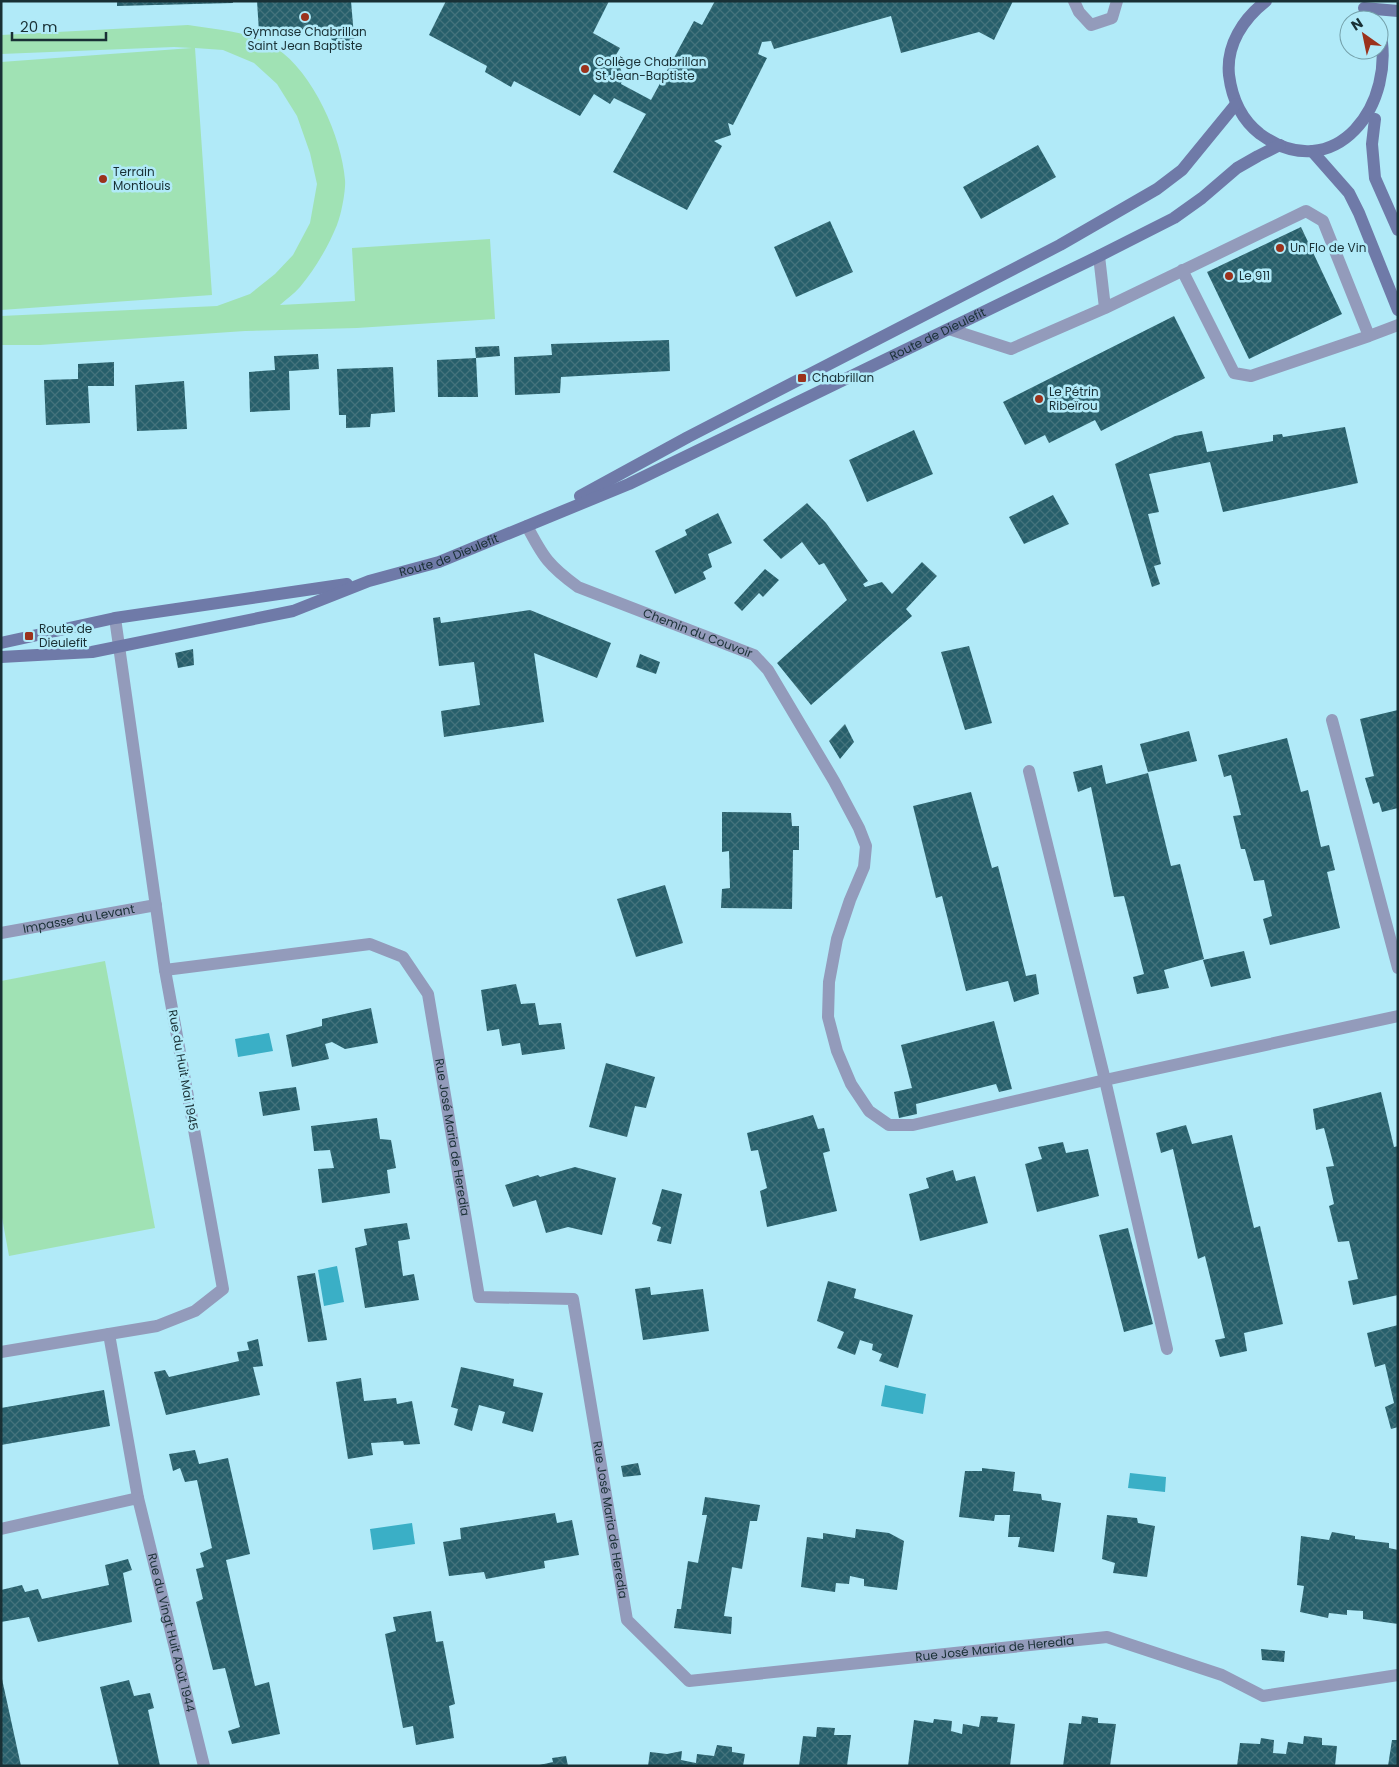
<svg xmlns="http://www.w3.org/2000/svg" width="1399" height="1767" viewBox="0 0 1399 1767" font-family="Poppins,sans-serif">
<defs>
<pattern id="building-cross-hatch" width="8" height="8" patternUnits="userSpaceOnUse" patternTransform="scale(1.25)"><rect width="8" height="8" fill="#275f6b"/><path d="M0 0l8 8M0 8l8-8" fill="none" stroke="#44737c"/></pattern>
</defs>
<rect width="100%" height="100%" fill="#b1eaf8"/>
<path fill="#a0e2b4" d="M188,25C218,30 251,31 276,48C313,72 342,138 345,180C346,190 341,216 337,225C328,247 315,269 300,287C294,294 286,299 280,305L355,301L352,248L490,239L495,319L357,328L245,331L40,345H1V316L217,306L250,294L275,274L293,255L310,223L317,184L310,153L297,116L277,84L254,63L223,50L195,48L212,295L1,310V62L192,48L174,47L1,54V35Z
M105,961L155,1228L9,1256L1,1212V981Z"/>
<path fill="#3aafc6" d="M269,1033L273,1051L238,1057L235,1039Z
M337,1266L344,1302L324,1306L318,1270Z
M885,1385L926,1394L923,1414L881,1406Z
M1130,1473L1166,1477L1165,1492L1128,1488Z
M412,1523L415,1544L373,1550L370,1529Z"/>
<path fill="url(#building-cross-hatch)" d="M117,1H233V3L117,6Z
M257,1H351L355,48L349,51L331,39L332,28L259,32Z
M446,1H609L593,33L620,48L616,55L623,76L621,84L651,100L694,21L702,25L715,1H1013L994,40L979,32L901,53L891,16L774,49L771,41L762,42L758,54L767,58L733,125L728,123L731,135L714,141L722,146L687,210L613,172L646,114L614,98L610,104L594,94L580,116L514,81L511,87L485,72L487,66L429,35Z
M1038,145L1056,177L981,219L963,187Z
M830,221L853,272L796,297L774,247Z
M1301,227L1342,314L1249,359L1207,272Z
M1174,316L1205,378L1101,431L1095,420L1049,443L1045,435L1025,445L1003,402Z
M669,340L670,371L561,377L560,393L515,395L514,357L552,355L551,344Z
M499,346L500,356L476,358L478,397H438L437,360L476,358L475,347Z
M318,354L319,369L289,371L290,410L250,412L249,372L275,370L274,356Z
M114,362V386H88L90,423L46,425L44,380L78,379V364Z
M393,367L395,412L371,414L370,427L346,428V415H339L337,369Z
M184,381L187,429L137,431L135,385Z
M1345,427L1358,483L1223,512L1210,462L1149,474L1159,512L1148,514L1161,564L1154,566L1160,584L1152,587L1115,464L1175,436L1202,431L1207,452L1273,441V435L1282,434L1283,437Z
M914,430L933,474L867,502L849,460Z
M1053,495L1069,524L1024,544L1009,517Z
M807,503L826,523L868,581L863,584L865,587L882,582L892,594L922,562L937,576L906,609L912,616L811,705L777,663L847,600L824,563L819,565L802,542L781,559L763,540Z
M718,513L732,543L708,554L712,567L703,572L706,579L675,594L655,551L687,535L685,530Z
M765,569L779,580L763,597L759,593L742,611L734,603Z
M530,610L611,643L597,678L534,653L544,722L444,737L441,711L480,705L474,662L439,666L433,618L440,617L441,623Z
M969,646L992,723L965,730L941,652Z
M193,649L194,665L178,668L175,653Z
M640,654L660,662L656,674L636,667Z
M1398,710V808L1382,812L1379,802L1373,804L1365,778L1374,776L1360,719Z
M845,724L854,742L840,759L829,741Z
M1189,731L1197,761L1148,772L1140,744Z
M1287,738L1301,792L1308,790L1321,847L1329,845L1335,870L1327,872L1340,928L1270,945L1263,919L1272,916L1264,880L1254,881L1245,849H1241L1233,816L1241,815L1231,775L1224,777L1218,755Z
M1102,765L1106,784L1148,773L1171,866L1180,864L1204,959L1164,970L1169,988L1137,994L1133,977L1144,974L1124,896L1114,897L1091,787L1078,792L1073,772Z
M971,792L992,868L998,866L1026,976L1036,974L1039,994L1014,1002L1008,981L966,991L942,896L936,898L913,806Z
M722,812L791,813L792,826H799V850H793L792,909L721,908L722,889L730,888L729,851L722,852Z
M665,885L683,943L636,957L617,899Z
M1244,951L1251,978L1211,987L1203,960Z
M516,984L521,1004L535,1003L539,1025L561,1023L565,1049L522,1055L520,1043L502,1046L499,1029L487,1031L481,990Z
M371,1008L378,1043L345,1049L332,1042L325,1044L329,1059L292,1067L286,1035L322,1026V1019Z
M994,1021L1012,1089L999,1092L996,1084L916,1104L917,1114L899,1118L894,1092L912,1088L901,1045Z
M606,1063L655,1077L646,1108L635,1106L627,1137L589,1127Z
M296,1087L300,1110L263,1116L259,1092Z
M1381,1092L1394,1147L1398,1146V1295L1353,1305L1348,1281L1358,1279L1349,1241L1338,1242L1329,1206L1334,1204L1326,1167L1334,1166L1324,1128L1316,1130L1313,1109Z
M813,1115L818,1129L824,1128L830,1151L823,1153L837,1211L767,1227L760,1191L767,1188L758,1150L751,1151L747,1133Z
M377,1118L380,1139L391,1140L396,1168L387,1170L390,1193L322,1203L318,1169L334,1168L330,1150L314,1151L311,1126Z
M1186,1125L1192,1144L1232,1135L1254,1228L1260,1226L1283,1324L1244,1333L1247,1351L1220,1357L1215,1340L1225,1338L1205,1256L1198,1259L1173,1149L1161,1153L1156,1133Z
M1063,1142L1066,1153L1088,1149L1099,1196L1037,1212L1025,1164L1042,1159L1038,1147Z
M575,1167L616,1178L602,1235L568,1227L546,1233L536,1200L513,1207L505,1185L538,1175L540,1177Z
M953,1170L956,1181L975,1176L988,1223L920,1241L909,1194L929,1188L926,1178Z
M662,1189L682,1194L671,1244L657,1241L661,1227L652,1224Z
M407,1223L410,1239L398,1241L403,1276L414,1274L419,1300L365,1308L355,1248L367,1245L364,1229Z
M1128,1228L1153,1324L1124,1332L1099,1235Z
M315,1273L327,1340L308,1342L297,1276Z
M828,1281L856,1289L854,1298L913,1315L898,1368L879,1361L882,1354L872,1350L873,1344L860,1340L855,1355L837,1348L844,1332L817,1321Z
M650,1287L651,1295L703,1289L709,1331L643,1340L635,1289Z
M1398,1325V1427L1391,1429L1385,1407L1394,1403L1385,1364L1375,1367L1367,1333Z
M258,1339L263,1366L253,1367L260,1395L166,1415L154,1372L165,1370L169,1377L239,1361L237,1352L249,1350L247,1342Z
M461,1367L514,1379L513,1386L543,1393L533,1432L502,1423L505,1412L479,1405L472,1431L454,1425L458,1409L451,1407Z
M361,1378L364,1401L396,1398L397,1404L412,1401L420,1444L404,1445L403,1441L371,1443L373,1455L348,1459L336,1382Z
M104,1390L110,1426L1,1445V1408Z
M195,1450L199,1464L228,1458L250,1554L226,1560L255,1686L269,1682L280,1734L232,1744L228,1731L240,1727L225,1668L213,1670L196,1602L203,1599L196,1569L204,1567L200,1553L212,1548L197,1480L185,1482L180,1468L173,1471L169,1454Z
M638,1463L641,1475L623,1477L621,1466Z
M982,1468L1015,1472L1013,1491L1041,1494L1042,1500L1061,1503L1054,1552L1018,1547L1020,1537H1008L1010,1515H995L994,1521L959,1517L965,1471H982Z
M705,1497L760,1505L757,1521H750L742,1569L732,1567L724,1616L732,1617L731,1634L674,1628L677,1609H681L688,1561L698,1563L707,1515H702Z
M555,1513L557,1523L572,1520L579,1555L544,1561L545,1568L486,1579L484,1572L449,1576L443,1542L461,1539L460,1528Z
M1107,1515L1137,1518L1138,1523L1155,1526L1147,1577L1113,1573L1115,1563L1102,1559Z
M856,1529L889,1533L904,1541L897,1590L864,1586V1579L850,1576L849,1584L836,1583L835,1592L801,1587L807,1537L823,1539V1533L855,1538Z
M1332,1532L1355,1536V1539L1389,1543V1548L1398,1550V1624L1363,1619V1611L1347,1610V1615L1329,1613L1328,1618L1300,1612L1304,1586L1297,1585L1301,1536L1329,1540Z
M128,1559L132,1570L123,1573L132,1622L38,1642L29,1617L1,1622V1590L22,1585L25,1592L38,1589L42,1599L109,1585L105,1565Z
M431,1611L436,1642L443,1641L455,1704L449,1706L454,1738L416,1745L413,1726L403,1728L385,1634L396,1631L393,1617Z
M1261,1649L1285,1651L1284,1662L1262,1660Z
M1,1679H2L21,1766H1Z
M129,1680L134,1696L150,1693L154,1708L148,1710L160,1766H119L100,1687Z
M981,1716L998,1717L997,1722L1015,1724L1010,1766H908L914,1720L933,1723L934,1719L952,1721L951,1731L962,1734L963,1724L979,1727Z
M1082,1716L1098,1718V1723L1116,1724L1110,1766H1063L1069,1723L1081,1724Z
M817,1727L835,1728L834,1735H851L847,1766H799L803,1736L816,1737Z
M1304,1736L1322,1738V1745L1337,1746L1335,1766H1237L1240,1743L1260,1744L1261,1738L1274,1740L1273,1753L1286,1754L1288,1742L1303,1744Z
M1392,1740H1398V1766H1388Z
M717,1745L732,1747V1752L745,1754L743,1766H648L650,1752L667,1754L682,1751L681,1760L696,1763L697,1754L714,1756Z
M566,1756L568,1766H535L553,1762L552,1758Z"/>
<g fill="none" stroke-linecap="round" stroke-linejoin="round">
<path stroke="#939bbb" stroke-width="12" d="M1074,1L1079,12L1091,25L1112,18L1117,1
M1182,270L1234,373L1251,376L1369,336
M1105,308L1306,211L1323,221L1369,336L1398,325
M949,329L1011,349L1105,308L1099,256"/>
<g stroke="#939bbb" stroke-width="12">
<path id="s1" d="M527,526C543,557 549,566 578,587L754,655L768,670L834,781L859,828L866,846L864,867L850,900L837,939L829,982L828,1017L837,1051L851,1084L869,1111L889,1125H913L1105,1080L1398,1016"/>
<path d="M1332,720L1398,968"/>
<path d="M1029,771L1105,1080L1167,1349"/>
<path id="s2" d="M1,933L156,905"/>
<path id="s3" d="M165,970L370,944L403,957L428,994L479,1297L573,1299L627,1620L689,1681L1107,1637L1222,1675L1263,1696L1398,1675"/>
<path d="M109,1334L138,1498"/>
<path d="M1,1352L157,1326L195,1311L223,1289L165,970L115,618"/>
<path id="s4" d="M1,1529L138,1498L204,1766"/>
</g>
<g stroke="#6f7aa8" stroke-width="12">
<path d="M1266,1C1243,19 1226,45 1229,75C1232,99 1242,120 1260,134C1334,188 1399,105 1379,26"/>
<path d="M1364,8L1398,11"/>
<path d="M1375,119L1372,144L1375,178L1398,230"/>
<path d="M1312,151L1349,193L1359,213L1398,310"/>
<path d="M580,496L688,437L1060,245L1157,189L1182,170L1236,104"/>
<path d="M1,643L115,618L347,584"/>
<path id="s5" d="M1,657L92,652L293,611L369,581L439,562L629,484L1099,256L1174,218L1202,198L1237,168L1258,156L1280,145"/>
</g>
</g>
<g fill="#9b321c" stroke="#b1eaf8" stroke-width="2">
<circle cx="305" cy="17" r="5"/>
<circle cx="585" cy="69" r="5"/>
<circle cx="103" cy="179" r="5"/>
<circle cx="1280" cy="248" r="5"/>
<circle cx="1229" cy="276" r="5"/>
<rect x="797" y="373" width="10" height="10" rx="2.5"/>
<circle cx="1039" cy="399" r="5"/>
<rect x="24" y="631" width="10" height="10" rx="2.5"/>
</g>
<g text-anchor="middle" stroke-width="5" stroke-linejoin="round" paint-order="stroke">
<g font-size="12" fill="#193035" stroke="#b1eaf8" text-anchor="start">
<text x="305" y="36" text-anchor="middle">Gymnase Chabrillan<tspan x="305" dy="14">Saint Jean Baptiste</tspan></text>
<text x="595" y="66">Collège Chabrillan<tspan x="595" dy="14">St Jean-Baptiste</tspan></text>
<text x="113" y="176">Terrain<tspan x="113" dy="14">Montlouis</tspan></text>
<text x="1290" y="252">Un Flo de Vin</text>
<text x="1239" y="280">Le 911</text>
<text x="812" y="382">Chabrillan</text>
<text x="1049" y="396">Le Pétrin<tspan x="1049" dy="14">Ribeïrou</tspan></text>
<text x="39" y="633">Route de<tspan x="39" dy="14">Dieulefit</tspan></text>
</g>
<g font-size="12" fill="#193035" stroke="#b1eaf8">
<text dy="4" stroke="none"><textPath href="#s5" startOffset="999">Route de Dieulefit</textPath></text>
<text dy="4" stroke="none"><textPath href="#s5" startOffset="462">Route de Dieulefit</textPath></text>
<text dy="4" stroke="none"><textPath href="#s1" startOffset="209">Chemin du Couvoir</textPath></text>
<text dy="4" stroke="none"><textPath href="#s2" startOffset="79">Impasse du Levant</textPath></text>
<text transform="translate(183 1070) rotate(80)" y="4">Rue du Huit Mai 1945</text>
<text dy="4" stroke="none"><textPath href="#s3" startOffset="432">Rue José Maria de Heredia</textPath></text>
<text dy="4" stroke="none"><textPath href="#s3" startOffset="912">Rue José Maria de Heredia</textPath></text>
<text dy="4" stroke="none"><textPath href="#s4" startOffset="279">Rue du Vingt Huit Août 1944</textPath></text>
<text dy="4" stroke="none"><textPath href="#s3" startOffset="1408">Rue José Maria de Heredia</textPath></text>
</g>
</g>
<rect width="1399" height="1767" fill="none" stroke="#193035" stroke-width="5"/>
<g transform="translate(1364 35) rotate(327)"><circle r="24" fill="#b1eaf8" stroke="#74a0aa"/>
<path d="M0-4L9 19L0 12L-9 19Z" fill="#9b321c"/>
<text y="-8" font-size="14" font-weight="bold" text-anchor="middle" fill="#193035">N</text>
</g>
<path d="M12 32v8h94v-8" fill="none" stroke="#193035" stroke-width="2.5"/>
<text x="20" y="32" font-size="15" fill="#193035" stroke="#b1eaf8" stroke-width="4" paint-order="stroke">20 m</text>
</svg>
